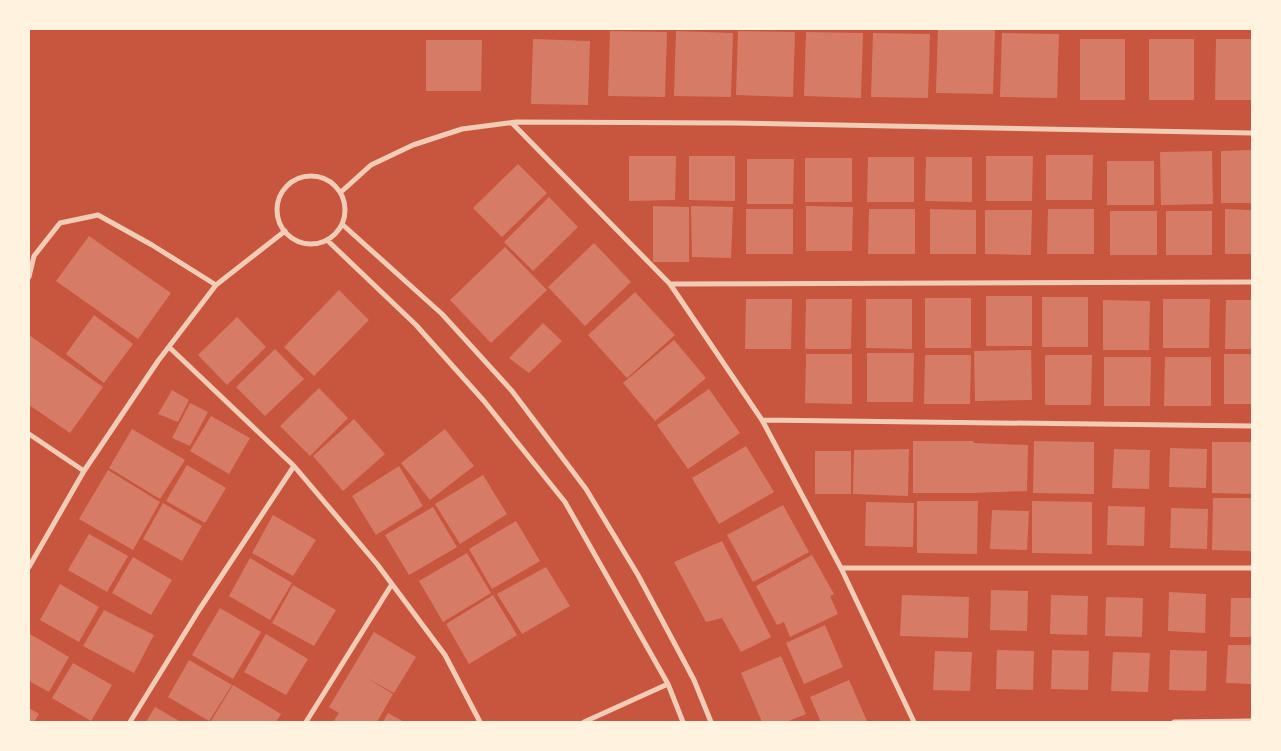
<svg xmlns="http://www.w3.org/2000/svg" width="1281" height="751" viewBox="0 0 1281 751" font-family="'Fira Sans',sans-serif">
<rect width="100%" height="100%" fill="#c8553d"/>
<path fill="#d67c66" d="M938,29L995,30L993,94L936,93Z
M610,31L667,32L665,97L608,96Z
M676,31L733,33L731,97L674,96Z
M738,31L795,32L793,97L736,95Z
M806,32L863,33L861,98L804,96Z
M873,33L930,34L928,98L871,97Z
M1002,33L1059,34L1057,98L1000,97Z
M533,39L590,41L588,105L531,104Z
M1080,39H1125V100H1080Z
M1149,39H1194V100H1149Z
M1216,39H1252V100H1215Z
M426,40H482L481,91H426Z
M1252,150V203H1221V151Z
M1212,151L1213,204L1161,205L1160,152Z
M1046,155H1093L1092,200H1046Z
M629,156H676L675,200L629,201Z
M689,156H735V201L689,200Z
M986,156H1033L1032,201H986Z
M868,157H914V202H867Z
M926,157H972V202L925,201Z
M805,158H852V202H805Z
M747,159H794L793,204H747Z
M1107,161H1154V205H1107Z
M518,164L547,193L502,237L473,208Z
M549,197L578,227L533,271L504,242Z
M653,206L689,207V262H653Z
M691,206L733,207L731,258L692,257Z
M806,206L853,207L852,251H806Z
M746,209H793V254H746Z
M869,209H915V254H868Z
M930,209L976,210V254H930Z
M1048,209H1094V254H1047Z
M1225,209L1252,210V254H1225Z
M985,210H1032L1031,255L985,254Z
M1110,211H1157V255H1110Z
M1166,211H1212V255H1166Z
M89,236L171,293L138,339L56,281Z
M594,243L631,282L585,326L548,287Z
M505,247L547,290L491,343L450,300Z
M339,290L369,320L314,376L284,347Z
M635,292L675,335L627,378L588,335Z
M986,296H1032V346H986Z
M1042,297H1088V347H1042Z
M925,298H971V348H925Z
M746,299H792L791,349H745Z
M806,299H852L851,349H805Z
M866,299H912V349L866,348Z
M1163,299H1210L1209,348H1163Z
M1103,300L1150,301L1149,350H1103Z
M1226,300H1252V349H1225Z
M94,315L133,344L104,383L66,354Z
M237,317L266,347L227,385L198,355Z
M543,323L562,341L529,373L509,358Z
M29,335L103,387L70,433L29,405Z
M674,340L706,378L655,421L623,383Z
M275,349L304,379L265,416L236,387Z
M1031,350L1032,400L975,401L974,351Z
M867,353H914L913,402H867Z
M806,354H852V404L805,403Z
M1224,354H1252V404H1224Z
M925,355H971L970,404H924Z
M1045,355H1092L1091,405H1045Z
M1104,357H1151L1150,406H1104Z
M1165,357H1211V406H1164Z
M319,388L348,418L310,456L280,426Z
M709,389L740,433L688,469L657,425Z
M172,390L189,400L178,422L158,414Z
M190,403L208,412L190,446L172,438Z
M211,416L250,438L229,474L190,451Z
M354,419L385,454L343,491L313,456Z
M132,429L185,460L160,499L109,468Z
M445,429L474,466L430,500L401,463Z
M913,441H973L974,443L1028,445L1027,491L973,493H913Z
M1034,441L1094,442V494L1033,493Z
M1212,442H1252V494L1212,493Z
M746,446L774,492L719,524L692,478Z
M1170,448L1207,449L1206,488L1169,487Z
M909,449L908,496L853,494L854,450Z
M1114,449L1150,450L1149,489L1112,488Z
M815,451H851V494H815Z
M187,465L226,488L205,523L166,501Z
M399,466L423,506L376,535L352,496Z
M108,470L160,502L133,550L79,519Z
M483,475L507,514L460,544L435,504Z
M1213,498H1252V551L1212,550Z
M917,501H978L977,554L917,553Z
M1032,501L1092,502V554L1032,553Z
M866,502L914,503L913,547L865,546Z
M163,503L202,526L182,561L143,539Z
M783,505L809,552L753,582L727,535Z
M1108,506L1145,507L1144,546L1107,545Z
M433,507L457,547L409,575L385,535Z
M1171,508L1208,509L1207,549L1170,548Z
M992,510L1029,511L1027,550L990,549Z
M273,515L316,540L293,576L252,553Z
M516,521L540,561L492,589L469,549Z
M89,534L128,556L107,592L68,570Z
M722,541L771,637L741,652L722,618L706,622L674,562Z
M467,553L491,593L443,622L419,581Z
M812,555L834,594L830,596L838,614L790,637L784,622L777,625L756,586Z
M133,557L172,580L151,615L112,593Z
M250,558L292,583L270,620L229,596Z
M546,567L570,606L522,634L497,594Z
M60,584L99,607L79,642L40,620Z
M293,585L336,610L314,646L272,623Z
M991,590L1028,591L1027,631L990,630Z
M1169,592L1206,594L1205,633L1168,631Z
M493,595L517,635L469,664L446,624Z
M902,595L969,597L968,638L900,636Z
M1051,595L1088,596L1087,635L1050,634Z
M1106,597L1143,598L1142,637L1105,636Z
M1231,598H1252V637H1230Z
M220,608L261,632L233,679L192,655Z
M104,610L154,635L134,673L83,646Z
M825,625L843,667L804,684L786,643Z
M374,632L416,657L394,693L365,677L393,694L377,722H333L339,713L329,707Z
M30,634L69,657L49,692L29,681V637Z
M266,634L308,659L286,695L244,672Z
M1228,645H1252V684L1226,683Z
M997,650L1034,651L1033,690L996,689Z
M1052,650L1089,651L1088,690L1051,689Z
M1170,650L1207,651L1206,691L1169,690Z
M935,651L972,652L970,691L933,690Z
M1113,652L1150,653L1148,692L1111,691Z
M781,656L806,714L786,722H762L741,673Z
M189,660L232,685L209,721L168,697Z
M73,663L112,685L91,721L52,698Z
M849,680L867,721L821,722L810,697Z
M233,685L281,714L276,722L211,721Z
M155,707L181,722H146Z
M29,708L39,714L34,722H29Z
M388,713L404,722H383Z"/>
<g fill="none" stroke-linecap="round" stroke-linejoin="round">
<path stroke="#f1ccb7" stroke-width="5" d="M512,123L670,284L762,420L841,568L914,722
M277 210a34 34 0 1 1 68 0a34 34 0 1 1-68 0Z
M341,192L371,165L413,145L462,129L516,122L733,123L1252,133
M343,225L442,314L512,391L586,489L638,575L694,680L711,722
M327,240L416,325L484,401L565,502L668,684L683,722
M29,277L34,256L60,223L98,215L152,245L216,285
M670,284L1252,282
M169,347L294,466L377,564L445,655L480,722
M762,420L1252,426
M29,434L84,471
M29,567L84,471L158,361L216,285L285,231
M841,568H1252
M130,722L199,610L294,466
M306,722L392,584
M584,722L668,684
M1174,722L1252,721"/>
</g>
<rect width="1281" height="751" fill="none" stroke="#fff3e0" stroke-width="60"/>
</svg>
